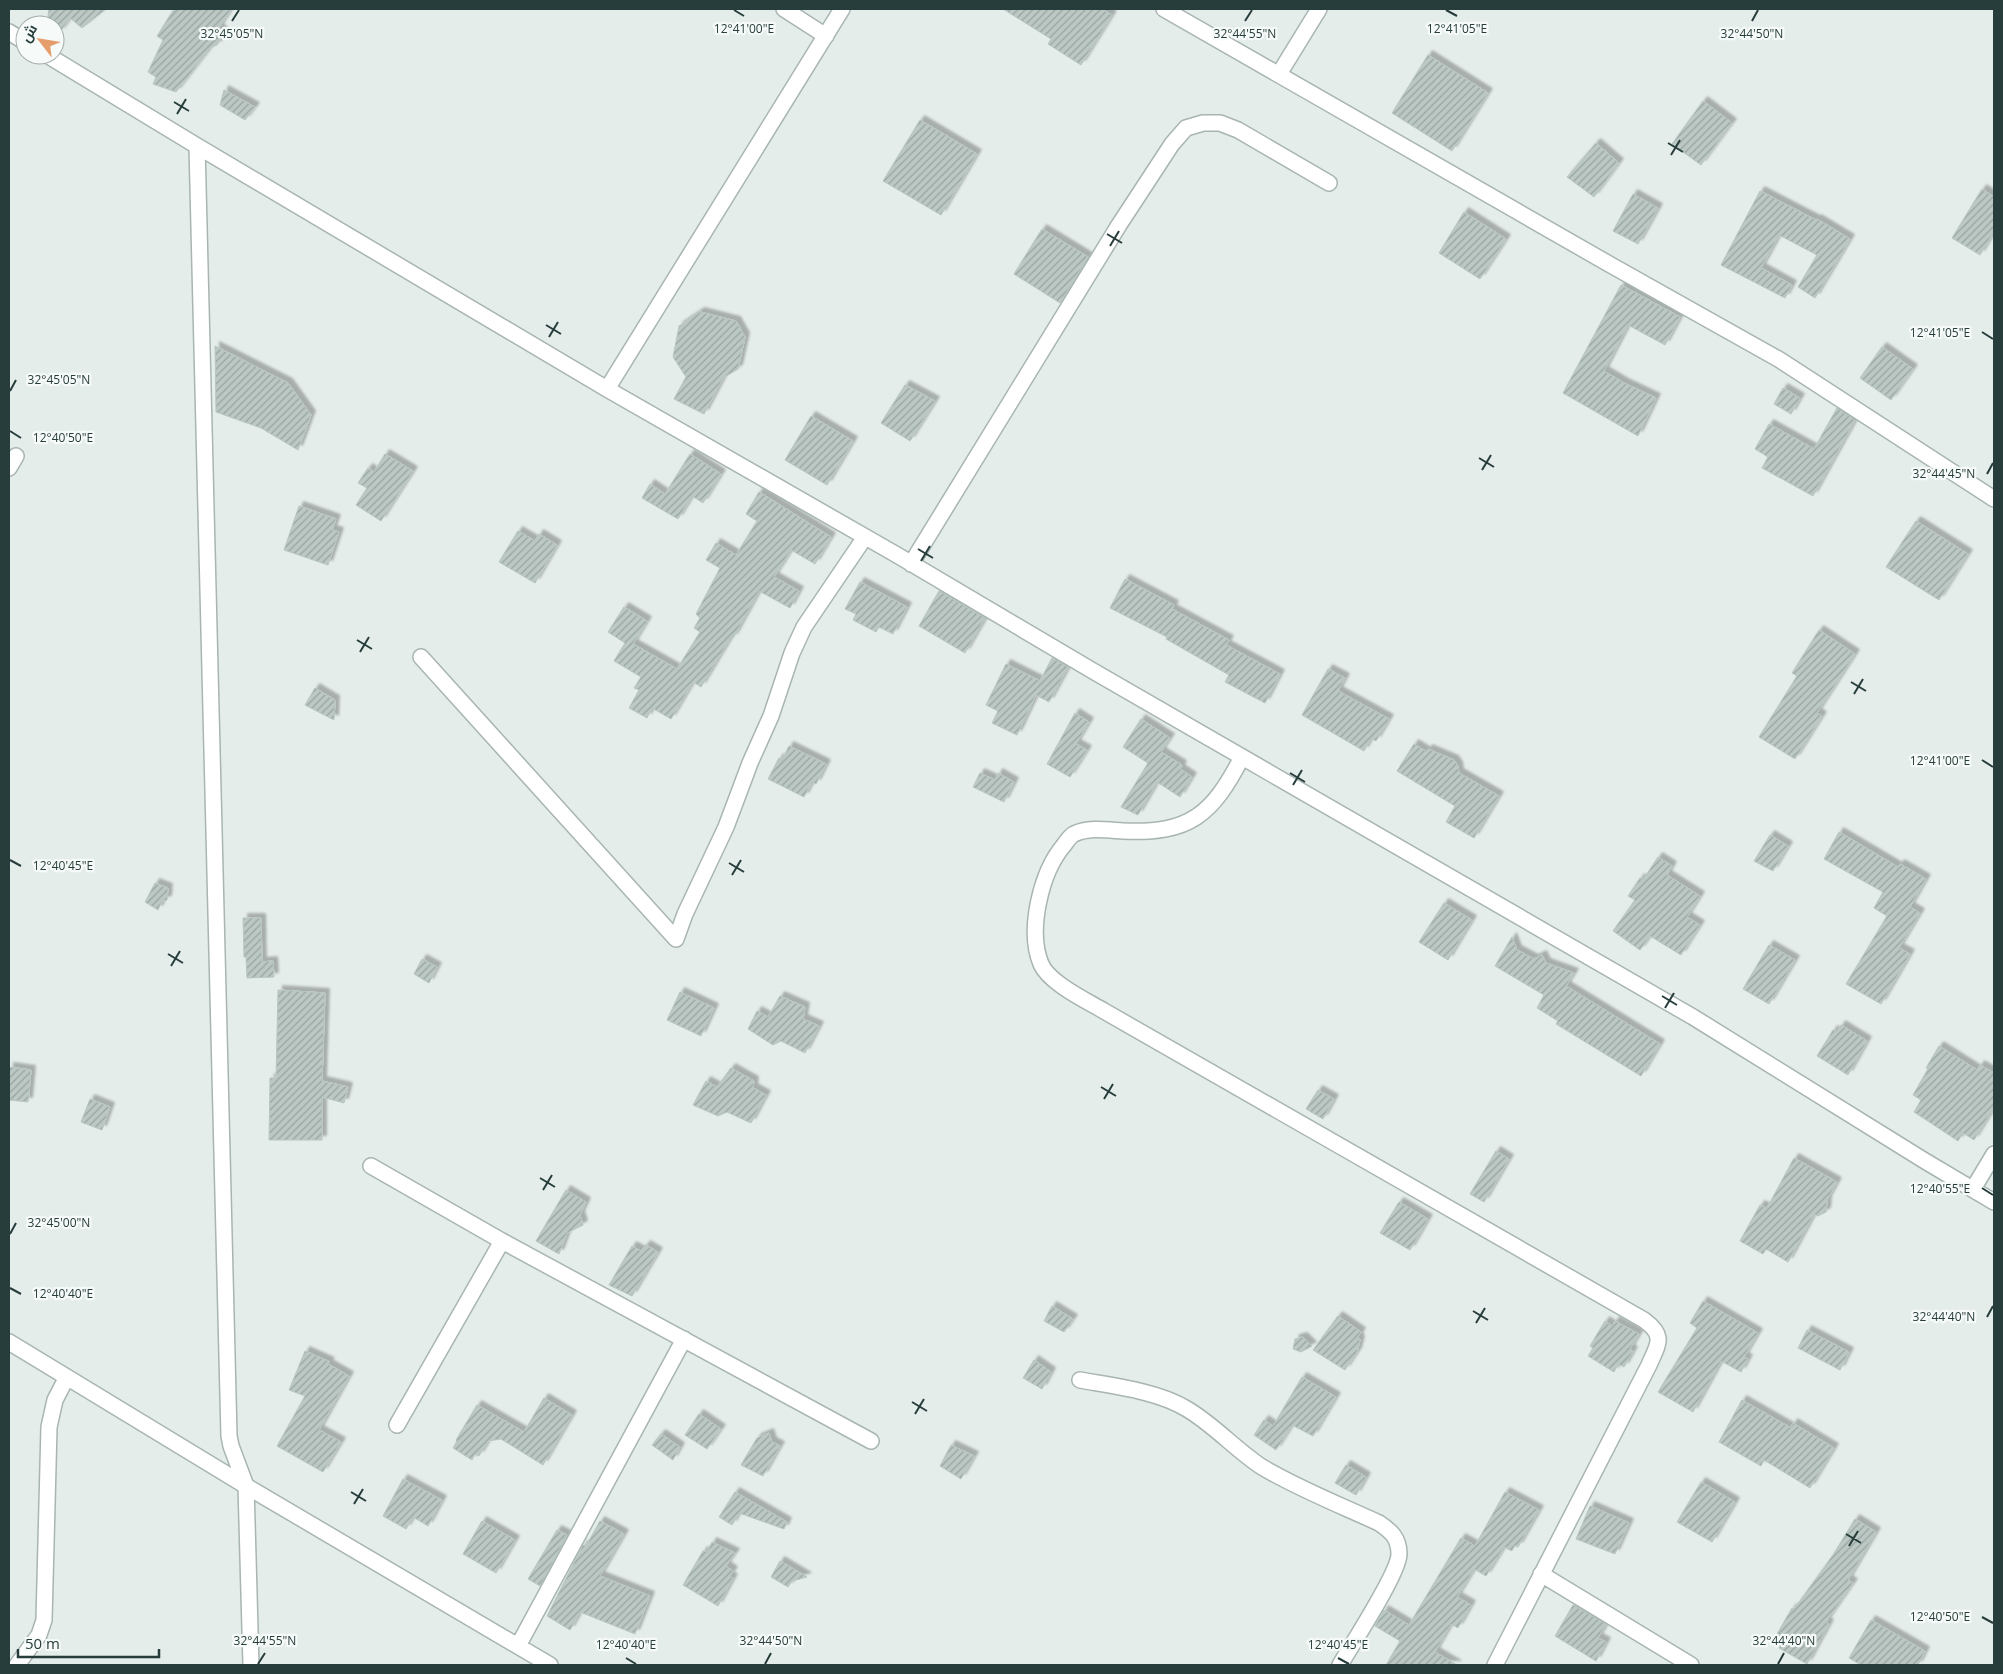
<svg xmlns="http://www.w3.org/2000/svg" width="2003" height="1674" viewBox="0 0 2003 1674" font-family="'Open Sans',Cairo,sans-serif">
<defs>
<pattern id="building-hatch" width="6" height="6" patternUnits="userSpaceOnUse" patternTransform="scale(1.25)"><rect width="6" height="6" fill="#bbc8c4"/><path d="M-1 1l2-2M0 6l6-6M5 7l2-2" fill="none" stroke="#98a4a0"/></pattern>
<filter id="shadow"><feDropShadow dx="4.5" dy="-4.5" stdDeviation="1" flood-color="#0004"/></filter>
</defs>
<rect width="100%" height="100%" fill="#e5edeb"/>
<path fill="url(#building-hatch)" stroke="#b8c6c3" filter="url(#shadow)" d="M49,9H106L82,28L70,18L60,32L55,29V25L47,23Z
M174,9H231L219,28L224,33L217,45L211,47L176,92L153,84L156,77L148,72L163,40L157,36Z
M1003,9H1102L1112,15L1081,65L1048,44L1051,39Z
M1428,55L1488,93L1452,151L1392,113Z
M224,90L255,107L245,120L220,105Z
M1703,101L1732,123L1701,165L1672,144Z
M920,120L977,154L941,215L883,181Z
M1596,143L1619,163L1594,197L1567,177Z
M1982,189L1994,197V231L1980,255L1952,238Z
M1760,191L1816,220L1817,219L1850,239L1815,298L1798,287L1817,255L1779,235L1761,268L1792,285L1785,298L1721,265Z
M1633,194L1658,208L1638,244L1613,231Z
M1464,212L1506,239L1480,279L1439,253Z
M1042,229L1088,257L1060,303L1014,274Z
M1621,285L1680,317L1665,345L1628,325L1604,371L1624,383L1656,398L1638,436L1563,393Z
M700,312L736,321L745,337L738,369L723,378L704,414L674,399L686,377L673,357L679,326Z
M215,346L288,383L311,415L298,450L261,428L216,412Z
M1882,347L1913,369L1891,400L1860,378Z
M905,385L935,401L910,441L881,423Z
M1783,388L1800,398L1791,414L1774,404Z
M1837,408L1855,420L1813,496L1762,468L1768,457L1755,449L1769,424L1814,449Z
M811,416L853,441L827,485L785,460Z
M385,454L413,471L381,521L356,505L367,488L358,483L368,468L374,472Z
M690,454L721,474L703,503L692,496L678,519L642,498L650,484L665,494Z
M759,492L831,537L815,564L791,550L774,577L799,591L790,608L759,591L733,638L731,637L701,687L693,682L671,719L652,708L647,718L629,708L639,690L634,688L641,677L614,661L625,643L608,632L624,607L647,621L633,644L677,669L700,632L694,628L700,618L696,614L720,568L706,560L716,543L736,555L757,521L746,514Z
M299,506L336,519L332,530L339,532L328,565L284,550Z
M1916,521L1968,554L1939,600L1886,567Z
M518,531L535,541L539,534L557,545L535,583L499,562Z
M1125,579L1174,605L1172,609L1229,640L1226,645L1280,674L1265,703L1225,682L1229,675L1166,639L1167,637L1110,608Z
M860,582L907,607L893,634L879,627L876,632L853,620L856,614L845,609Z
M939,591L985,618L965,653L919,626Z
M1819,630L1855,654L1817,713L1822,716L1795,759L1759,737L1797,676L1792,673Z
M1052,658L1068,667L1049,702L1036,695L1017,735L992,723L998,711L986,705L1006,664L1040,681Z
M1328,669L1345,678L1338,691L1389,719L1376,741L1371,738L1364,751L1302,715Z
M315,688L335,700L334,720L305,705Z
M1075,713L1089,722L1076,744L1087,750L1070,777L1047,764Z
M1141,719L1170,738L1161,752L1182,765L1180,769L1192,777L1180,797L1157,782L1138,815L1121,807L1148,763L1123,747Z
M1414,744L1427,752L1428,749L1454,760L1458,766L1459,773L1499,796L1474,838L1446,822L1455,806L1397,771Z
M789,746L826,764L816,784L812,782L804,797L768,779L779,758L782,760Z
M980,773L995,780L998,773L1014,782L1004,802L973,787Z
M1839,832L1898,867L1900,864L1926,879L1910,907L1920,913L1899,948L1910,954L1881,1004L1846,984L1887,916L1874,908L1883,892L1824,859Z
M1770,835L1788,846L1773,871L1754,861Z
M1658,857L1672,866L1667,875L1700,896L1687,917L1700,925L1681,955L1650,936L1640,950L1613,931L1635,900L1628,896L1640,878L1643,880Z
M155,883L168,888L167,900L162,901L158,910L145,902Z
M1444,903L1472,920L1448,960L1419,942Z
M243,918H261L262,962L273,961L274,977L247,978L246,957H244Z
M1512,937L1517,950L1534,959L1542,955L1546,963L1574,973L1566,986L1660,1044L1641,1076L1556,1024L1558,1021L1537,1008L1544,995L1495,966Z
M1769,945L1795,960L1769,1004L1743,989Z
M422,959L437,967L429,983L414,974Z
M278,990L325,993L322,1081L348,1087L344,1103L322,1097V1140H269L270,1078H276Z
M680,992L714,1008L701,1036L667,1020Z
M780,996L805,1007L803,1019L819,1026L805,1053L781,1041L773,1045L748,1029L757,1011L768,1017Z
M1841,1025L1867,1041L1848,1075L1817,1056L1833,1030L1837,1032Z
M1939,1046L1977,1070L1980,1065L1994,1073V1107L1974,1140L1963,1133L1958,1141L1914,1112L1921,1100L1913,1095L1928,1069L1926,1068Z
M9,1067L31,1070L28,1102L9,1100Z
M731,1068L754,1081L753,1088L766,1095L751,1123L727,1112L718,1116L693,1105L706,1081L717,1087Z
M1318,1090L1334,1099L1323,1119L1306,1109Z
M90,1099L110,1107L102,1130L81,1122Z
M1496,1151L1509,1159L1484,1202L1470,1194Z
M1794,1158L1837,1182L1827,1200L1826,1212L1818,1216L1814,1214L1788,1262L1766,1249L1763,1254L1740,1241L1760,1205L1767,1208Z
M566,1190L586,1202L580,1215L583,1225L567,1233L559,1254L536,1241Z
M1399,1202L1428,1219L1410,1250L1380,1233Z
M646,1245L658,1252L632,1296L609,1285L632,1246L641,1251Z
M1703,1301L1758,1333L1744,1357L1748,1359L1741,1372L1721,1361L1693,1412L1658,1392L1697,1328L1690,1323Z
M1052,1306L1073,1319L1064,1332L1044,1321Z
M1338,1316L1361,1332L1358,1337L1360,1340L1357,1352L1345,1370L1313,1350Z
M1605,1321L1612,1326L1615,1321L1639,1334L1630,1349L1633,1351L1624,1367L1618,1364L1614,1372L1588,1356L1593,1348L1590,1346Z
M1807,1330L1849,1352L1840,1370L1798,1348Z
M1303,1337L1312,1346L1301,1352L1293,1349L1295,1339Z
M305,1351L330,1362L328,1364L349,1376L319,1430L341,1442L323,1472L277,1446L305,1396L289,1390Z
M1034,1360L1051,1372L1042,1389L1023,1378Z
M1302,1377L1336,1397L1313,1436L1292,1425L1276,1450L1254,1435L1264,1420L1273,1426Z
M544,1398L572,1415L543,1465L501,1439L488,1441L479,1456L475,1454L472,1460L453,1448L457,1441L456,1440L477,1405L524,1432Z
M1742,1400L1791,1428L1793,1423L1834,1448L1810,1488L1764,1460L1761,1466L1719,1442Z
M699,1414L721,1429L707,1449L685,1435Z
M769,1433L772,1442L780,1446L763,1476L741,1465L757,1438Z
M661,1434L680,1447L673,1460L652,1445Z
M951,1445L974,1456L961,1479L940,1466Z
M1346,1465L1366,1477L1356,1495L1335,1483Z
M403,1479L442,1500L428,1526L413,1517L406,1529L383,1516Z
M1701,1482L1735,1502L1712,1542L1677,1522Z
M735,1492L787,1522L784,1529L739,1513L732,1525L719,1517Z
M1505,1492L1539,1510L1518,1547L1515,1545L1512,1551L1504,1547L1486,1576L1474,1569L1457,1597L1471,1605L1458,1628L1451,1624L1435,1652L1457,1665H1386L1400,1641L1375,1626L1384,1610L1409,1625L1461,1538L1475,1546Z
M1590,1506L1629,1523L1615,1554L1576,1539Z
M1855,1519L1876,1532L1848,1580L1853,1583L1826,1622L1829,1624L1807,1664L1779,1648L1784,1638L1777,1634L1792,1608L1794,1609L1833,1555Z
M482,1521L515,1540L496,1573L463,1554Z
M600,1521L624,1534L600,1576L650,1596L635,1634L580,1612L570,1630L547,1616L583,1545L586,1546Z
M557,1530L567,1535L540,1586L528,1579Z
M712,1542L735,1553L726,1566L733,1571L729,1577L733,1578L718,1606L683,1585L703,1551L707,1552Z
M780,1561L807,1577L792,1581L788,1587L771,1577Z
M1573,1605L1606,1624L1598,1638L1606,1642L1596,1661L1555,1636Z
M1871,1620L1925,1651L1918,1665H1861L1849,1658Z"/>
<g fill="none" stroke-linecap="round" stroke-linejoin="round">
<g stroke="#a8b5b3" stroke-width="18">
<path id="minor" d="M784,9L826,36
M1164,9L1609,264L1780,360L1994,499
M9,32L25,42
M47,55L197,146L607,389L897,555L1093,671L1693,1017L1925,1161L1994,1202
M1279,74L1319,9
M197,146L229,1436L231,1446L246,1486L251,1665
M607,389L842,9
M9,468L16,456
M911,564L1119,225L1172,144L1186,128L1203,123H1220L1238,130L1329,183
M421,657L676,939L685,914L726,827L750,763L771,716L792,653L804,627L865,537
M1242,757C1212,815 1190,834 1123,831C1107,830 1089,827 1074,834C1070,836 1067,841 1064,845C1041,872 1027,930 1041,964C1049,983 1087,1001 1104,1011L1644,1320C1666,1336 1658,1344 1649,1365L1495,1665
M371,1166L502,1241L871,1441
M1973,1189L1994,1154
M9,1342L246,1486L550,1665
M1080,1380C1113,1386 1158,1391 1187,1409C1214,1425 1236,1450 1262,1467C1299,1489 1340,1505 1379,1523C1391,1531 1399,1538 1399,1554C1399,1573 1352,1644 1340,1665
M397,1425L502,1241
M1541,1574L1691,1665
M518,1646L684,1339
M17,1665L39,1635L44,1620L49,1427L55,1400L67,1377"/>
</g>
<use href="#minor" stroke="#fff" stroke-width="15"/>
</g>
<path fill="none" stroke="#263d3b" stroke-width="2" d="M734,10L744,16M1446,10L1457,16M232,21L239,10M1245,21L1252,10M1752,21L1758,10M174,102L189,111M177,114L186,99M1668,143L1683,152M1671,155L1680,140M1107,234L1122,243M1110,246L1119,231M546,325L561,334M1982,332L1993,339M549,337L558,322M10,391L16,380M10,431L21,438M1479,458L1494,467M1482,470L1491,455M1987,474L1993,463M918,549L933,558M921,561L930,546M357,640L372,649M360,652L369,637M1851,682L1866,691M1854,694L1863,679M1982,760L1993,767M1290,773L1305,782M1293,785L1302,770M10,860L21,866M729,863L744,872M732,875L741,860M168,954L183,963M171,966L180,951M1662,996L1677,1005M1665,1008L1674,993M1101,1087L1116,1096M1104,1099L1113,1084M540,1178L555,1187M1982,1188L1993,1195M543,1190L552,1175M10,1234L16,1223M10,1288L21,1294M1473,1311L1488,1320M1987,1317L1993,1306M1476,1323L1485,1308M912,1402L927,1411M915,1414L924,1399M351,1492L366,1501M354,1504L363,1489M1846,1534L1861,1543M1849,1546L1858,1531M1982,1617L1993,1623M626,1658L636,1664M1338,1658L1349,1664M258,1664L265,1653M765,1664L771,1653M1778,1664L1784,1653"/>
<g font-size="12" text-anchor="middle" fill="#263d3b" stroke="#f6faf8" stroke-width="4.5" stroke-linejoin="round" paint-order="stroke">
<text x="744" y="33">12°41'00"E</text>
<text x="1457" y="33">12°41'05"E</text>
<text x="1752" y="38">32°44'50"N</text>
<text x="232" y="38">32°45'05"N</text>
<text x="1245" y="38">32°44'55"N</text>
<text x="1940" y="337">12°41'05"E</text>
<text x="59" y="384">32°45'05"N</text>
<text x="63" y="442">12°40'50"E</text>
<text x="1944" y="478">32°44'45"N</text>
<text x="1940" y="765">12°41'00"E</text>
<text x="63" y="870">12°40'45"E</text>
<text x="1940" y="1193">12°40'55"E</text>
<text x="59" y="1227">32°45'00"N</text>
<text x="63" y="1298">12°40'40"E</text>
<text x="1944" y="1321">32°44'40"N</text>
<text x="1940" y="1621">12°40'50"E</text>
<text x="265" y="1645">32°44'55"N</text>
<text x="771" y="1645">32°44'50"N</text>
<text x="1784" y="1645">32°44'40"N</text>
<text x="626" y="1649">12°40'40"E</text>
<text x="1338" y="1649">12°40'45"E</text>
</g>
<rect width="2003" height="1674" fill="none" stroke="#263d3b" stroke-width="20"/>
<g transform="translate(40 40) rotate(301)"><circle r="24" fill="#f6faf8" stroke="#a3aeac"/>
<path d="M0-4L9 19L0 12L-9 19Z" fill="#e59d6b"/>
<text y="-8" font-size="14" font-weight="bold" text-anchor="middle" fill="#263d3b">ش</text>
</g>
<path d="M18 1649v8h141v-8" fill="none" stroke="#263d3b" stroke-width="2.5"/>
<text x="25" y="1649" font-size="15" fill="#263d3b" stroke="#f6faf8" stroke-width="4" paint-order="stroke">50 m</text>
</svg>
